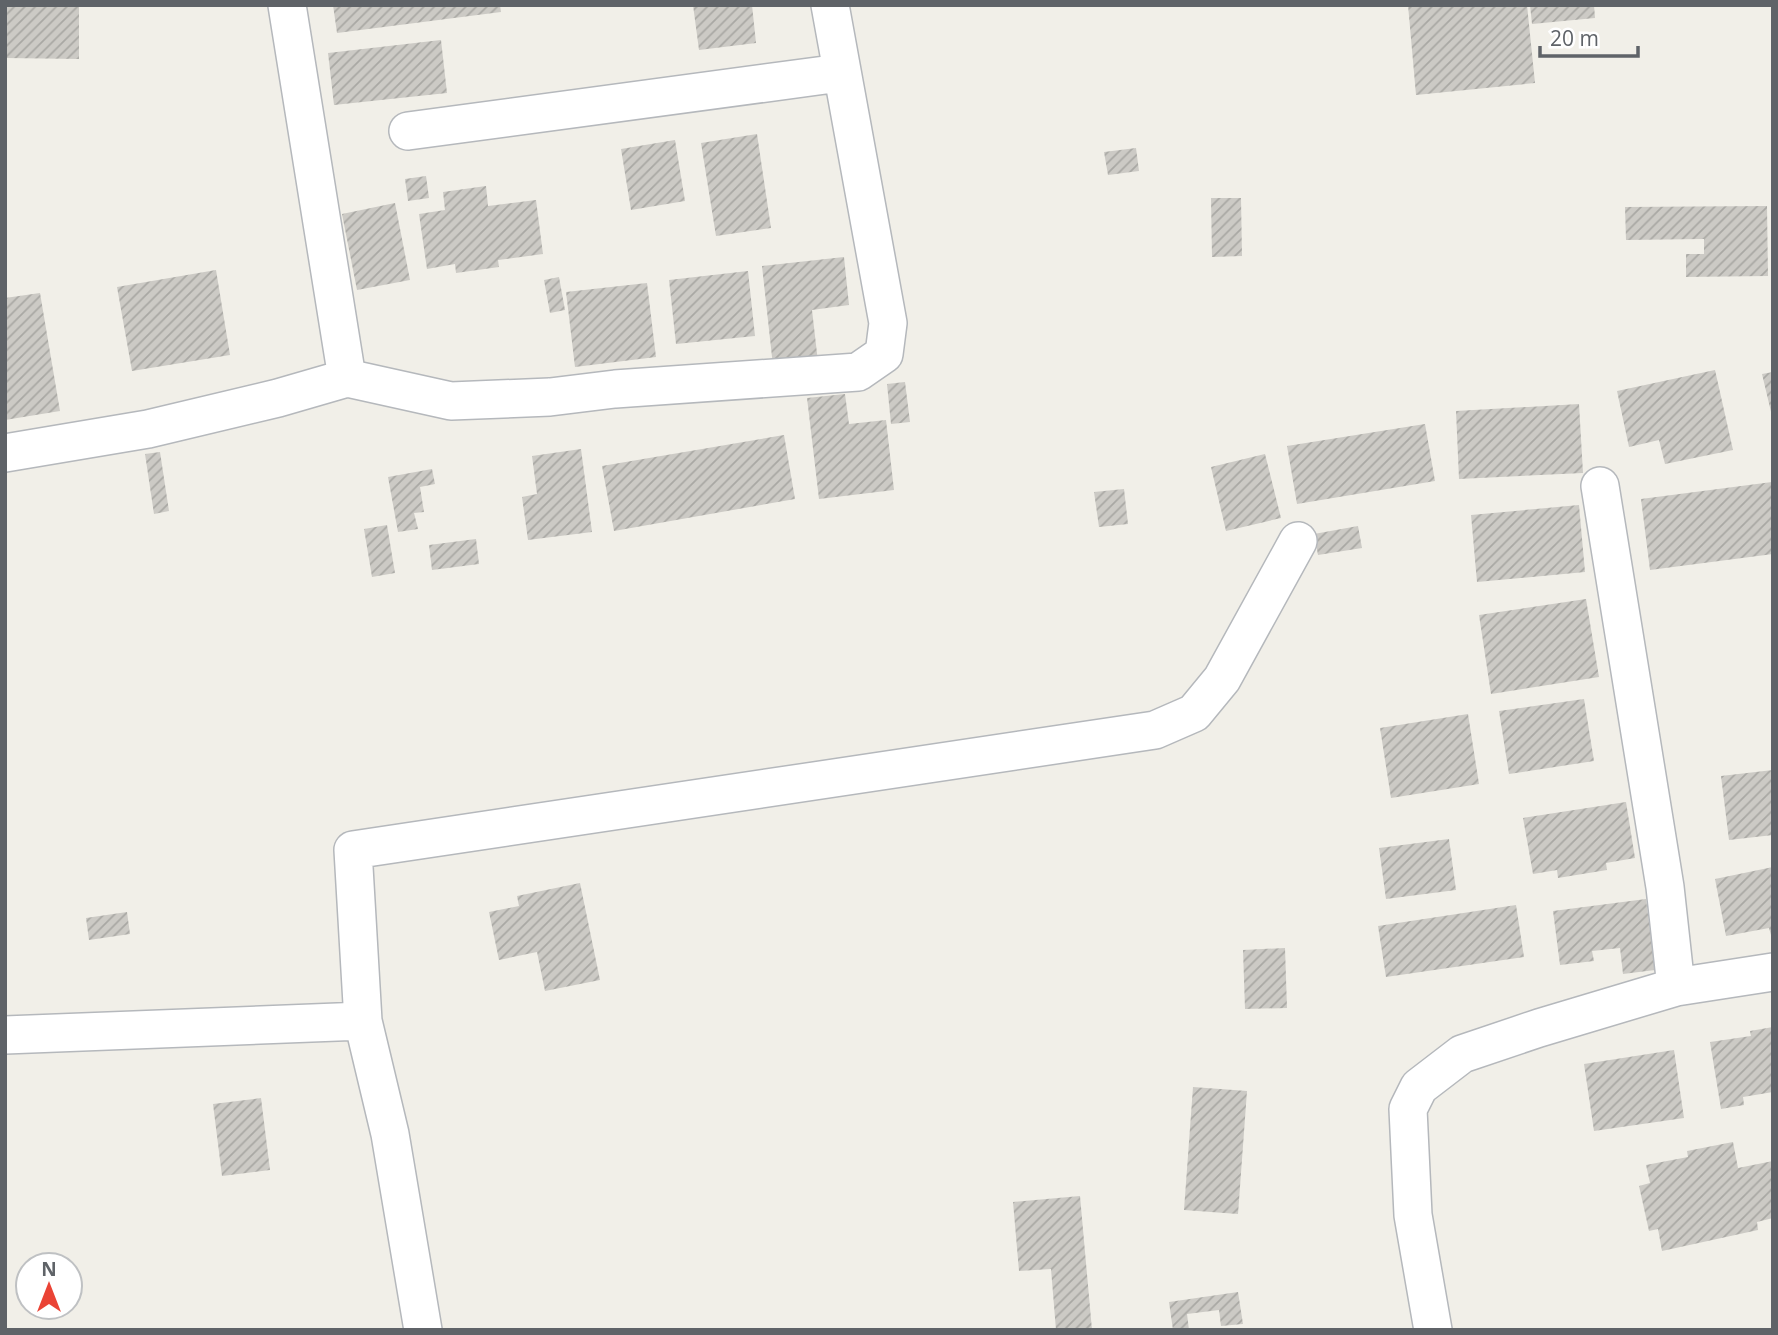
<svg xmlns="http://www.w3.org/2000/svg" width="1778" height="1335" viewBox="0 0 1778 1335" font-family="'Open Sans',sans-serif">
<defs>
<pattern id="building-hatch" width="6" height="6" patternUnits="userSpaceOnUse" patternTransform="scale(1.75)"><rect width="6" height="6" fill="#cccac5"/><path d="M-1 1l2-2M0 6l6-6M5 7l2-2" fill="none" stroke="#a9a8a4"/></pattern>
</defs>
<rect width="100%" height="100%" fill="#f1efe8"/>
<path fill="url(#building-hatch)" d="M5,5H79V59L5,58Z
M333,5H500L501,12L337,33Z
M693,5H752L756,43L699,50Z
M1408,5H1527L1535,83L1416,95Z
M1530,5H1594L1595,18L1532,24Z
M441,40L447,93L334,105L328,53Z
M757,134L771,228L716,236L701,143Z
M675,140L685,201L631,210L621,149Z
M1136,148L1139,171L1108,175L1104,152Z
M426,176L429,198L408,201L405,179Z
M486,186L488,206L536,200L543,254L498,260L499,267L456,273L455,264L427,269L419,214L445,210L443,192Z
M1211,198H1241L1242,256L1212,257Z
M395,203L410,280L357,290L342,214Z
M1767,206L1768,276L1686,277V254H1704V239L1626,240L1625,207Z
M844,257L849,305L812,310L818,362L773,366L762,266Z
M216,270L230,355L132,371L117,287Z
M748,271L755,336L676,344L669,280Z
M559,277L565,310L550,313L544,280Z
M647,283L656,357L575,367L566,292Z
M40,293L60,411L5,420V298Z
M1715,370L1733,450L1665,464L1659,440L1629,447L1617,391Z
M1773,372V416H1772L1762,374Z
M905,382L910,422L891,424L887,384Z
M845,394L849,424L886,420L894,490L819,499L807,398Z
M1579,404L1583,473L1459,479L1456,411Z
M1425,424L1435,481L1297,504L1287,446Z
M784,435L795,499L614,531L602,466Z
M581,449L592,532L528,540L522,497L537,494L532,456Z
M160,452L169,511L154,514L145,454Z
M1265,454L1281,518L1226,531L1211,467Z
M432,469L435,484L420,487L424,512L414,513L418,529L398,532L388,477Z
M1772,482L1773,554L1650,570L1641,499Z
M1124,489L1128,524L1099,527L1094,492Z
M1579,505L1585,572L1477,582L1471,515Z
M387,525L395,573L372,577L364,529Z
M1358,526L1362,548L1318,555L1314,534Z
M476,539L479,564L432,570L429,545Z
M1586,599L1599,677L1491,694L1479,615Z
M1584,699L1594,761L1509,774L1499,711Z
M1468,714L1479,784L1391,798L1380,728Z
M1773,770V835L1729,840L1721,776Z
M1626,802L1635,858L1606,863L1607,870L1558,878L1557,870L1533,874L1523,818Z
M1449,839L1456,890L1386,899L1379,848Z
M1773,867V942L1769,928L1726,936L1715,879Z
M580,883L600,980L545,991L537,952L499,960L489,912L519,906L517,896Z
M1646,899L1655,970L1623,974L1620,948L1592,951L1594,961L1560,965L1553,911Z
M1516,905L1524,957L1386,977L1378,926Z
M127,912L130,934L89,940L86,918Z
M1285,948L1287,1008L1245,1009L1243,950Z
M1773,1027V1092L1743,1097L1744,1105L1721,1109L1710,1042L1751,1036L1750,1031Z
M1674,1050L1684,1118L1594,1131L1584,1064Z
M1193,1087L1247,1091L1238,1214L1184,1210Z
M261,1098L270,1170L222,1176L213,1104Z
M1733,1142L1738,1168L1773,1161V1218L1757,1222L1758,1230L1662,1251L1658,1229L1649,1231L1639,1186L1650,1183L1646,1165L1688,1157L1687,1151Z
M1080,1196L1092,1330H1056L1051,1269L1019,1271L1013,1202Z
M1238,1292L1243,1324L1221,1326L1219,1310L1187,1314L1189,1330H1173L1169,1302Z"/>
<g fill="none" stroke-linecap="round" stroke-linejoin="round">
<g stroke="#b5b8bc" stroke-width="40">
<path id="minor" d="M287,5L347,378
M408,131L840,73
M5,453L148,429L278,398L347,378L451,401L550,397L615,389L858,372L884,354L888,323L830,5
M1600,486L1665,887L1676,987
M5,1035L363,1021
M423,1330L390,1134L363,1021L353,850L1155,730L1194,713L1222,679L1298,541
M1433,1330L1413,1215L1408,1109L1419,1087L1462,1054L1539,1028L1676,987L1773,972"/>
</g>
<use href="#minor" stroke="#fff" stroke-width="37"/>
</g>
<rect width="1778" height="1335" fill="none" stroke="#5f6368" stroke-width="14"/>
<g transform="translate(49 1286)"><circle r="33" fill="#ffffff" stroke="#bfc1c3" stroke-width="2"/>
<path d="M0-5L12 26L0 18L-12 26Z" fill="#ea4335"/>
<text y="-10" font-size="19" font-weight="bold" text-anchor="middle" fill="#5f6368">N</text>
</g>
<path d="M1540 46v10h98v-10" fill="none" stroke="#5f6368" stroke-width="3.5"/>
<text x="1550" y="46" font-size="21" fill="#5f6368" stroke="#ffffff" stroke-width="5" paint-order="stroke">20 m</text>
</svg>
